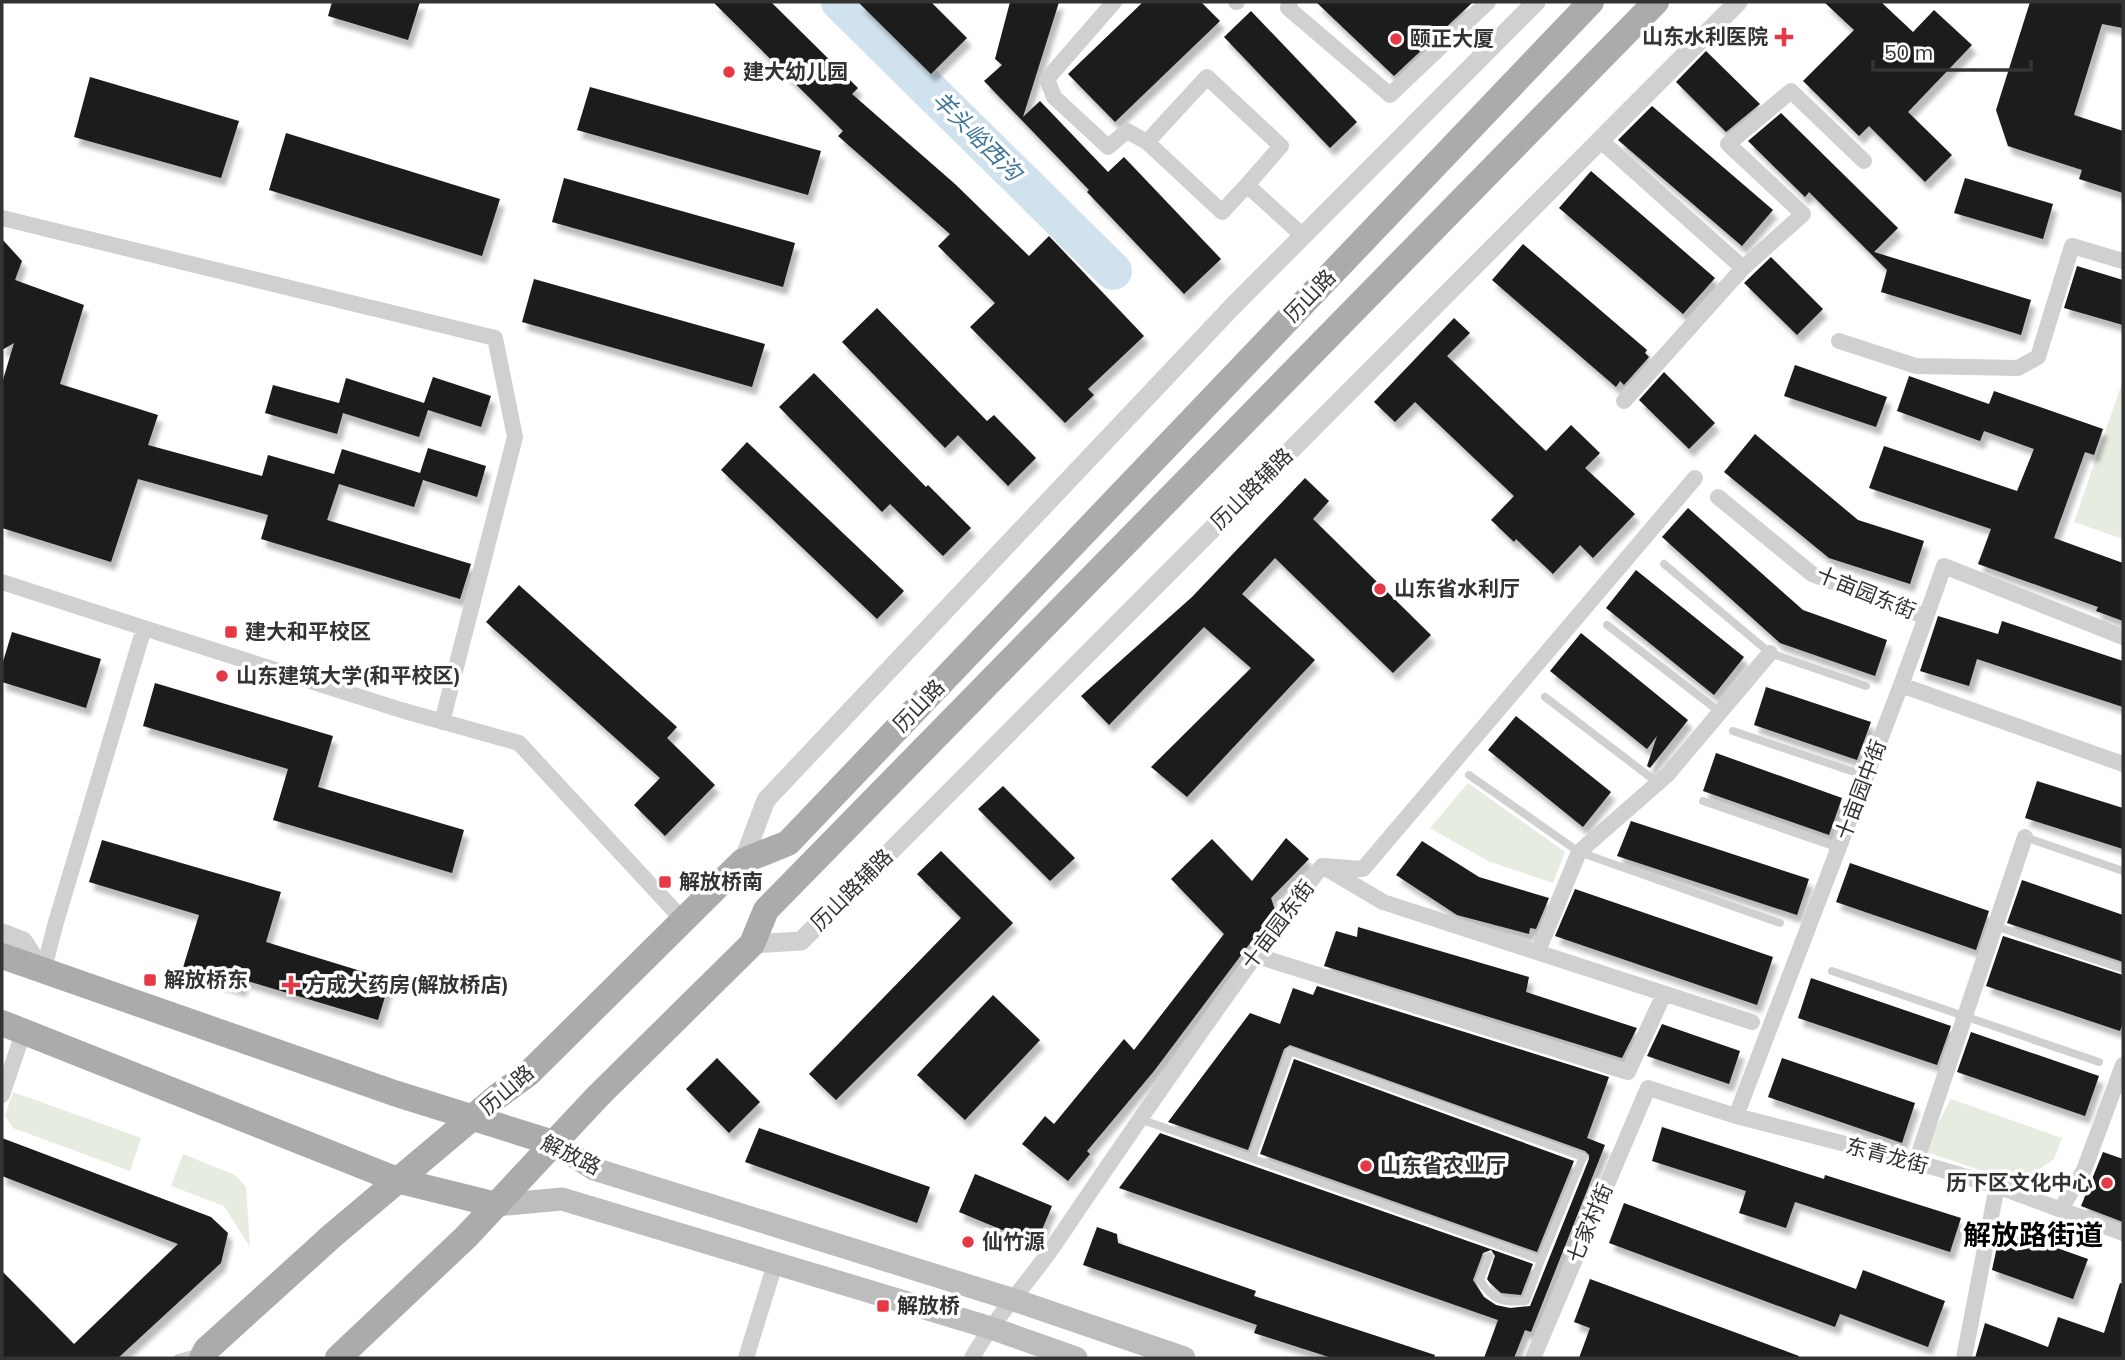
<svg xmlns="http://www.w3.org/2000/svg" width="2125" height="1360" viewBox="0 0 2125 1360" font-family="Mulish,'Noto Sans SC',sans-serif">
<defs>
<filter id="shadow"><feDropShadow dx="4.5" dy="8" stdDeviation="2" flood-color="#0004"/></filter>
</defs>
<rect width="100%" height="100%" fill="#fff"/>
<path fill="#e6ecdf" d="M2123,380V539L2074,522Z
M1468,783L1565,852L1553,883L1488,861L1430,828Z
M13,1092L141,1138L130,1171L13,1128L5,1116Z
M1951,1099L2062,1138L2054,1159L2019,1183L1923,1151Z
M183,1154L235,1175L246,1187L250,1247L224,1206L171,1186Z"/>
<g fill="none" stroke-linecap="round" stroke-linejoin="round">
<path stroke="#cfe2ee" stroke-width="38" d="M840,2L1113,271"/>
</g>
<path fill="#1a1a1a" filter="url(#shadow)" d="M332,2H420L408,40L328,16Z
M713,2H771L858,88L852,94L955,184L1029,256L1049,236L1144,336L1088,389L1094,395L1065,423L970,327L995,303L938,246L950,234L838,136L843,131Z
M858,2H931L967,38L931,74Z
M1010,2H1059L1023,117L1040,101L1108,172L1124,157L1221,259L1184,294L1087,192L1089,190L984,81L1002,65L995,59Z
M1143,2H1201L1220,21L1115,122L1068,74Z
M1316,2H1473L1394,76Z
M1824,2H1881L1913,32L1934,10L1972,45L1908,112L1952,155L1925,182L1869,126L1859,136L1803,81L1854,30Z
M2030,2H2123V28L2102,24L2074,115L2123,131V193L2079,179L2082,170L2008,146L1996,110Z
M1251,11L1357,122L1330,148L1224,37Z
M1706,51L1760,104L1726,132L1676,82Z
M90,77L239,121L221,178L74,137Z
M590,87L821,151L808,195L577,130Z
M1652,106L1773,210L1742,246L1618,140Z
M1781,113L1898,228L1874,252L2031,300L2021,335L1881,292L1887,270L1809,192L1805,197L1748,141Z
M286,133L500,199L482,256L269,190Z
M1591,171L1715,278L1683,314L1559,208Z
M564,178L795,243L783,287L552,222Z
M1965,178L2053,204L2043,239L1954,213Z
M2,239L22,261L15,280L84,305L60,384L158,415L148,445L262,476L268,455L334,474L342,449L420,473L428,448L486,466L477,497L423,480L414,507L339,484L327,520L471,564L460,599L261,539L268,515L138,479L111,562L2,528V383L14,343L2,350Z
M1523,244L1647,350L1645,353L1649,357L1624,385L1620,381L1616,387L1492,280Z
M1771,257L1823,309L1797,335L1744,283Z
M2077,266L2123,280V325L2064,308Z
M534,279L765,344L752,387L522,322Z
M877,308L987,421L994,415L1036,458L1008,486L958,435L945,448L842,342Z
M1454,318L1470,333L1447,356L1546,451L1571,425L1600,453L1585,468L1635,514L1593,558L1580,545L1553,574L1516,539L1514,542L1491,520L1514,496L1415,402L1395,422L1374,402Z
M1795,365L1887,397L1876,427L1784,396Z
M1664,372L1715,423L1689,449L1639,400Z
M814,373L926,487L928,485L971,528L943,556L890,504L882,512L779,407Z
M1909,376L1989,404L1994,391L2103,429L2094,455L2085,452L2054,538L2123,563V621L2096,611L2098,607L1978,564L1991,529L1869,488L1884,446L2017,491L2034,449L1984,431L1980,441L1897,411Z
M433,377L491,396L481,427L428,410L419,437L343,413L337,434L265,413L273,385L339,403L346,378L424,403Z
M1755,434L1858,520L1924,541L1910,584L1829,558L1724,472Z
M747,442L904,591L877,619L721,470Z
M1305,478L1329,501L1313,519L1431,635L1393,673L1275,558L1242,594L1315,660L1187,797L1151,767L1251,668L1204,627L1109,725L1081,696L1192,597Z
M1688,508L1803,610L1887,640L1875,676L1780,643L1662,537Z
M1636,570L1744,657L1714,695L1606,608Z
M519,585L677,727L667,738L715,785L665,836L634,805L660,778L486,622Z
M1938,616L1998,634L2002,621L2123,661V707L1977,659L1969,686L1920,671Z
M12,632L101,659L86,708L2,682V665Z
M1581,633L1688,720L1650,768L1647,766L1657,736L1647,749L1550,671Z
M155,683L333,736L318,787L464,830L452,873L273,820L288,769L143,726Z
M1766,687L1871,722L1857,760L1754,725Z
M1516,716L1611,792L1583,827L1488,750Z
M1716,753L1842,798L1829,835L1703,791Z
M2037,781L2123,808V849L2025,818Z
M1003,786L1075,858L1050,881L978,809Z
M1631,821L1809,879L1797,915L1617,856Z
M1286,838L1309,859L1271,898L1275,910L1154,1071L1087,1151L1090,1154L1068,1181L1022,1144L1045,1116L1054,1124L1124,1039L1134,1050L1224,934L1171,879L1212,839L1252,881Z
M102,840L281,892L266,942L390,980L378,1020L244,980L242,989L182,971L199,915L89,882Z
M1422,841L1479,877L1549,898L1536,929L1530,928L1529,934L1457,915L1396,875Z
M941,851L1013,923L836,1100L809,1074L961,918L917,874Z
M1850,863L1989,911L1976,950L1836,902Z
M2022,880L2123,915V962L2007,923Z
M1575,889L1773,957L1757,1005L1555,936Z
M1358,927L1529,977L1526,992L1637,1028L1622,1058L1324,966L1336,931L1357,937Z
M2003,936L2123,975V1022L2120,1031L1986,986Z
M1811,978L1951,1026L1937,1065L1798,1018Z
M1317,986L1609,1077L1587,1138L1605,1145L1531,1332L1525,1330L1514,1358H1484L1498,1320L1119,1188L1160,1133L1533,1264L1521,1295L1501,1293L1490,1283L1487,1279L1495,1256L1491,1250L1483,1253L1473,1280L1484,1297L1496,1305L1510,1308L1530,1306L1589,1159V1155L1585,1151L1290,1045L1284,1049L1248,1150L1168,1122L1250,1013L1280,1024L1293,988L1313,995Z
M993,995L1040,1040L965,1120L917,1075Z
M1662,1024L1740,1051L1729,1084L1647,1056Z
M1971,1032L2099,1076L2085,1116L1957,1072Z
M717,1058L760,1102L729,1133L686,1089Z
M1782,1058L1915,1103L1902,1143L1768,1097Z
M1294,1059L1574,1161L1537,1252L1260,1154Z
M1662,1127L1824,1179L1825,1175L1961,1218L1950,1252L1795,1202L1786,1228L1739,1213L1746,1191L1652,1161Z
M759,1128L930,1187L917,1223L745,1162Z
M2,1138L211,1217L228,1233L221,1263L118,1358H2V1271L74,1344L178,1244L2,1176Z
M2103,1152L2123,1159V1222L2081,1206Z
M975,1174L1052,1206L1036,1244L959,1212Z
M1624,1203L1856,1289L1863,1270L1945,1301L1928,1347L1840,1314L1835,1327L1609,1243Z
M1097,1227L1117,1234L1118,1243L1256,1291L1254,1296L1435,1355L1434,1358H1332L1254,1333L1257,1325L1083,1265Z
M2001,1228L2088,1259L2073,1299L1992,1270Z
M1590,1279L1799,1356L1798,1358H1579L1590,1328L1574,1322Z
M2120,1283L2123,1284V1358H1975L1985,1323L2048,1347L2058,1317L2104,1333Z"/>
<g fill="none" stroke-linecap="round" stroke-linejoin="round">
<path stroke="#d0d0d0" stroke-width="8" d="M1664,564L1770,653L1866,686
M1607,625L1720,712
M1545,697L1658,783
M1733,731L1866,776
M1469,775L1579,852L1780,923
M1703,801L1839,848
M2025,837L2123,871
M1995,926L2123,969
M1832,971L2099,1062
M1140,1119L1541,1260L1583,1157L1290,1051L1252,1158
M1489,1256L1480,1280C1493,1301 1502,1303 1526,1301L1541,1260
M178,1358L200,1352"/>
<path stroke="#d0d0d0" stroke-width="16" d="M1114,2L1047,79L1054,97L1108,147L1127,131L1147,142L1222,212L1247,185L1303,236
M1236,2H1237
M1290,2L1288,8L1390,95L1488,2
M1600,140L1743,268L1624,401
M1147,142L1207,77L1281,146L1247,185
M2,218L495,338L515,437L442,722
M1743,268L1803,214L1728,144L1791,91L1864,161
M1839,341L1916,366L2018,368L2038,357L2072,246L2123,261
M1718,497L1812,574L1926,617L1901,685
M2,582L144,628
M1926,617L1944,566L2123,637
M1322,866L1363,869L1695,478
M1324,867L1383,902L1752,1022
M1538,951L1579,852L1667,775L1770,653
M1254,955L1628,1072L1664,994
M43,972L56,922L144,628L401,710L519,743L683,920
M2,1095L23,1033
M1736,1116L1901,685L2123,764
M1916,1162L2025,837
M2061,1209L2084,1170L2123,1065
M746,1358L775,1264
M972,1358C996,1315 1032,1279 1059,1238C1144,1112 1230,987 1322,866
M1533,1358L1648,1088L1736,1116L1916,1162L1997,1186L2123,1233
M1964,1358L1997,1186"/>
<path stroke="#d0d0d0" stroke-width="19" d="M743,861L766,800L1233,306L1536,2
M2,933L23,941L43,972
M752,944L801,941L1738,2"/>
<path stroke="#bdbdbd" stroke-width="23" d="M553,1143L594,1169L1014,1300L1184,1358
M497,1205L562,1199L991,1328L1076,1358"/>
<path stroke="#ababab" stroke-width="26" d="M2,956L394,1093L553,1143
M2,1023L400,1181L497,1205
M202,1358L206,1350L333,1235L498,1096L528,1074L743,861L788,843L1591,2
M338,1358L466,1237L598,1096L752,944L766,910L1656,2"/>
</g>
<g fill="#e63946" stroke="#fff" stroke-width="2.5">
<path d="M1780.5 26.5h7v7h7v7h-7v7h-7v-7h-7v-7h7z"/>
<circle cx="1396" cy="39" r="7"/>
<circle cx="729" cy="72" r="7"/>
<circle cx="1380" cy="589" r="7"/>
<rect x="224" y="625" width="14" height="14" rx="3.5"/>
<circle cx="222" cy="676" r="7"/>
<rect x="658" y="875" width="14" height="14" rx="3.5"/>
<rect x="143" y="973" width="14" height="14" rx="3.5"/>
<path d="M287.5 974.5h7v7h7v7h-7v7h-7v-7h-7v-7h7z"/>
<circle cx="1366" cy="1166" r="7"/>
<circle cx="2107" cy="1183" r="7"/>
<circle cx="968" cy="1242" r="7"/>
<rect x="876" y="1299" width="14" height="14" rx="3.5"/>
</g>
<g text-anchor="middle" stroke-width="7" stroke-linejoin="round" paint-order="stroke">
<g font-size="21" font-weight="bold" fill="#333" stroke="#fff" text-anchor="start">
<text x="1768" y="44" text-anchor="end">山东水利医院</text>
<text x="1410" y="46">颐正大厦</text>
<text x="743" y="79">建大幼儿园</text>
<text x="1394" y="596">山东省水利厅</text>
<text x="245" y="639">建大和平校区</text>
<text x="236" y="683">山东建筑大学(和平校区)</text>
<text x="679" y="889">解放桥南</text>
<text x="164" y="987">解放桥东</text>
<text x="305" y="992">方成大药房(解放桥店)</text>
<text x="1380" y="1173">山东省农业厅</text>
<text x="2093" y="1190" text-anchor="end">历下区文化中心</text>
<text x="982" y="1249">仙竹源</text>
<text x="897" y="1313">解放桥</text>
</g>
<g font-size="21" fill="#333" stroke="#fff">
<text transform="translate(1310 296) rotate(-46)" y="7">历山路</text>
<text transform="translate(1252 489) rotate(-45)" y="7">历山路辅路</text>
<text transform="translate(1866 593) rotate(22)" y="7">十亩园东街</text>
<text transform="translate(919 706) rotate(-46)" y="7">历山路</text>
<text transform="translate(1861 790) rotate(-69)" y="7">十亩园中街</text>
<text transform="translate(852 890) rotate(-45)" y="7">历山路辅路</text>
<text transform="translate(1278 925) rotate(-53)" y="7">十亩园东街</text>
<text transform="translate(507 1090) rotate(-41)" y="7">历山路</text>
<text transform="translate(571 1155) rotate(26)" y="7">解放路</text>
<text transform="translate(1887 1156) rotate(15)" y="7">东青龙街</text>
<text transform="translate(1590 1223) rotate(-67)" y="7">七家村街</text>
</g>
<g font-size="23" font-style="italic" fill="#3f7597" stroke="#fff">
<text transform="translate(977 136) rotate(45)" y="8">羊头峪西沟</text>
</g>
<g font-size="28" font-weight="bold" fill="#000" stroke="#fff">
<text x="2033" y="1245">解放路街道</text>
</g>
</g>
<rect width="2125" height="1360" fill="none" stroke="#333333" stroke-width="7"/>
<path d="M1873 60v10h158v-10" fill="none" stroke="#333333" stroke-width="3.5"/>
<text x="1884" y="60" font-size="21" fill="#333333" stroke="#ffffff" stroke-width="5" paint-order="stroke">50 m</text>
</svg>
